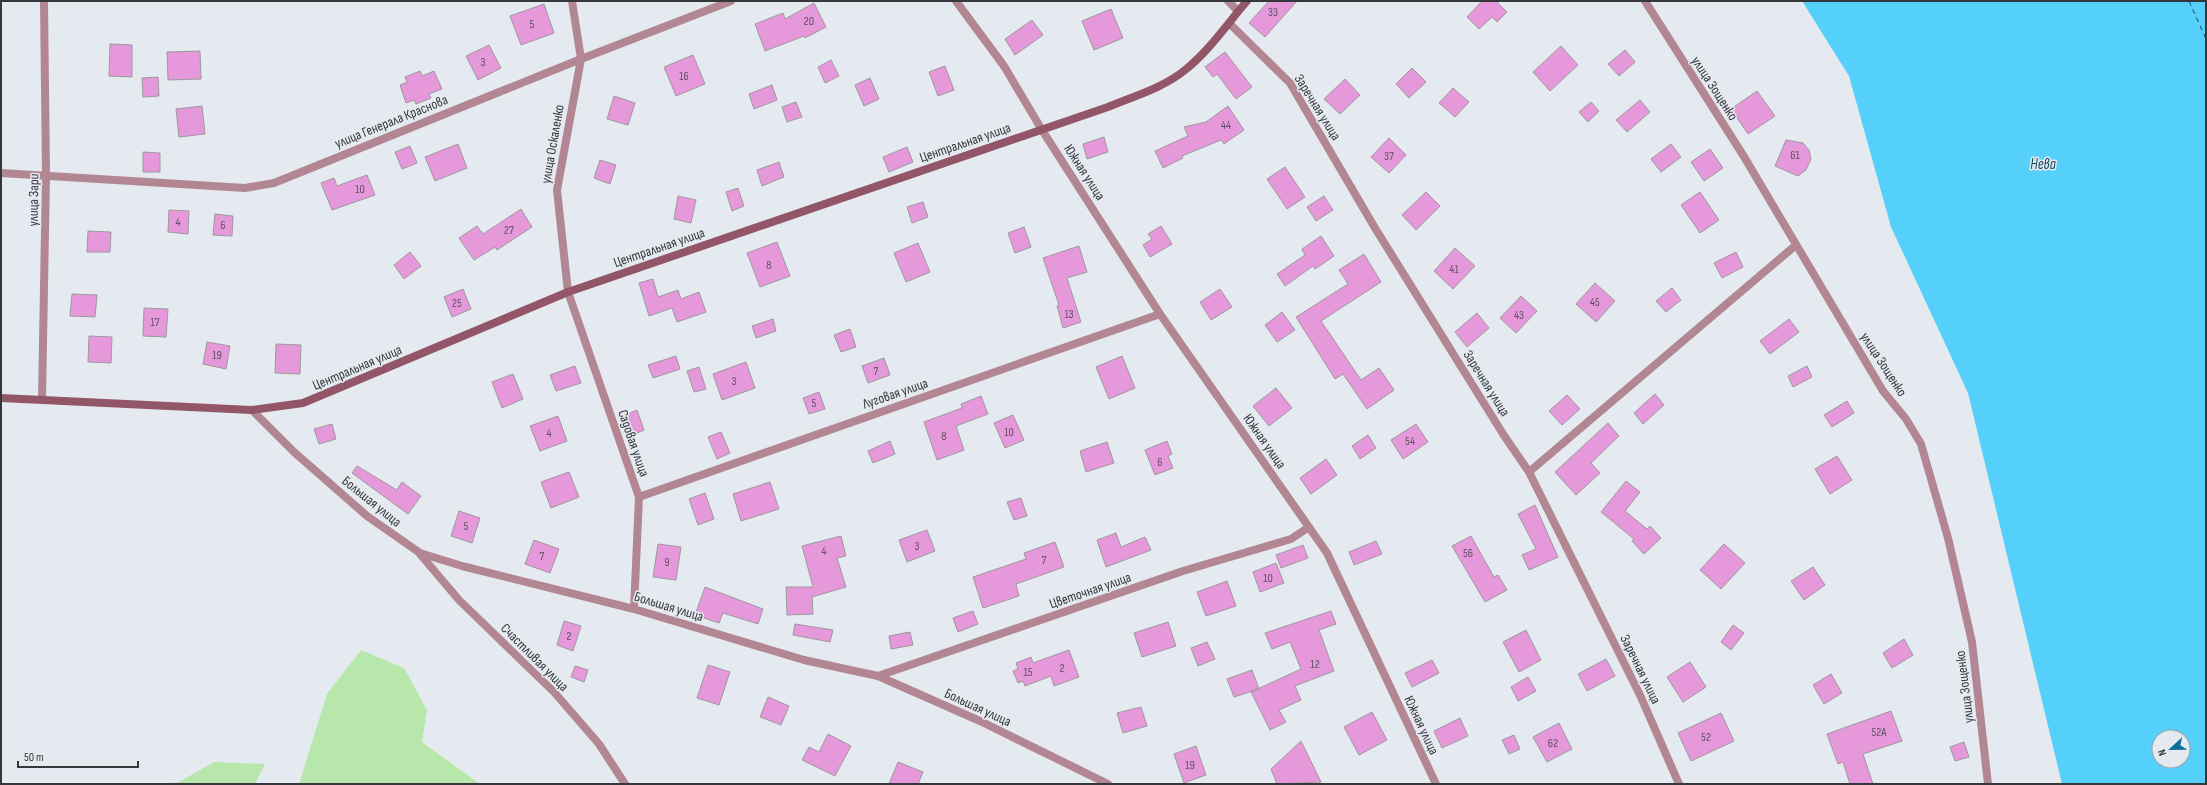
<svg xmlns="http://www.w3.org/2000/svg" width="2207" height="785" viewBox="0 0 2207 785" font-family="'Sofia Sans Condensed',sans-serif">
<rect width="100%" height="100%" fill="#e5eaf0"/>
<path fill="#b8e7ac" d="M361,650L404,668L427,710L422,742L480,784H299L327,694Z
M214,762L265,764L255,784H163L179,782Z"/>
<path fill="#55d0fb" fill-rule="evenodd" d="M1802,1H2206V784H2062L1968,393L1891,227L1849,76ZM2159,737H2183V761H2159Z"/>
<g fill="none" stroke-linecap="round" stroke-linejoin="round">
<path stroke="#13485a" stroke-width="1" stroke-dasharray="5 4" stroke-linecap="butt" d="M2189,1L2206,39"/>
</g>
<path fill="#e599db" stroke="#9e989d" d="M1269,1H1297L1265,37L1249,23Z
M1482,1H1496L1507,12L1497,22L1492,17L1479,29L1467,17Z
M814,3L826,27L805,38L804,36L765,51L755,24L783,13L785,19Z
M544,4L554,33L521,45L510,16Z
M1111,9L1123,38L1094,50L1082,21Z
M1032,20L1043,35L1015,55L1005,39Z
M110,44L132,45V77L109,76Z
M489,45L501,68L478,80L466,56Z
M1561,46L1578,65L1550,91L1533,72Z
M1625,50L1635,62L1619,76L1608,64Z
M200,51L201,79L168,80L167,52Z
M1225,52L1252,87L1236,99L1217,74L1213,77L1205,67Z
M693,55L705,84L676,96L664,67Z
M831,60L839,76L825,83L818,67Z
M945,66L954,90L938,96L929,72Z
M1412,68L1426,82L1409,98L1396,84Z
M420,71L422,76L434,71L442,89L429,94L431,98L416,104L414,100L406,103L400,85L407,82L405,77Z
M158,77L159,96L143,97L142,78Z
M870,78L879,99L864,106L855,85Z
M1345,79L1360,95L1340,114L1324,99Z
M772,85L777,100L754,109L749,94Z
M1453,88L1469,102L1455,117L1439,103Z
M1757,91L1775,116L1748,134L1731,109Z
M614,96L635,103L628,125L607,119Z
M1640,100L1650,112L1627,132L1616,120Z
M796,102L802,117L787,122L782,107Z
M1591,102L1599,111L1588,122L1579,112Z
M202,106L205,134L179,137L176,109Z
M1228,106L1244,130L1224,144L1221,140L1182,156L1183,158L1163,168L1155,151L1188,136L1184,127L1206,122Z
M1104,137L1108,152L1087,159L1083,144Z
M1389,138L1406,155L1389,173L1371,157Z
M1786,140L1803,143L1809,150L1811,159L1806,170L1798,176L1775,166Z
M458,144L467,168L435,181L425,157Z
M1671,144L1681,157L1661,172L1651,159Z
M410,146L417,163L402,169L395,152Z
M907,147L913,162L889,172L883,157Z
M1710,149L1723,168L1704,181L1691,162Z
M143,152L160,153V172H143Z
M600,160L616,165L610,184L594,178Z
M779,162L784,177L762,186L757,170Z
M1285,167L1305,197L1287,209L1267,179Z
M367,175L375,195L332,210L321,183L334,178L337,186Z
M738,188L744,206L732,211L726,192Z
M1426,192L1440,206L1416,230L1402,215Z
M1700,192L1719,220L1700,233L1681,205Z
M678,196L696,200L691,223L674,219Z
M1324,196L1333,210L1316,221L1307,207Z
M923,202L928,217L912,223L907,207Z
M521,209L532,227L497,250L495,247L474,260L459,238L477,226L483,234Z
M169,210L189,211L188,234L168,232Z
M215,214L233,216L232,236L213,235Z
M1161,226L1172,244L1150,257L1143,245L1152,239L1148,234Z
M1024,227L1031,247L1015,253L1008,233Z
M88,231L111,232L110,252H87Z
M1321,236L1334,256L1315,269L1313,266L1285,286L1277,274L1305,255L1302,249Z
M777,242L790,276L760,287L747,253Z
M918,243L930,272L906,282L894,253Z
M1079,246L1087,272L1067,278L1081,322L1063,328L1057,306L1059,305L1043,258Z
M1455,248L1475,266L1453,289L1434,271Z
M410,252L421,266L404,279L394,265Z
M1736,252L1743,267L1722,278L1714,263Z
M1364,254L1381,282L1321,321L1361,380L1379,368L1394,390L1367,409L1343,374L1335,379L1296,317L1348,284L1339,270Z
M653,279L658,297L678,290L681,299L699,292L706,312L677,322L672,308L649,316L639,283Z
M1595,283L1615,301L1596,322L1576,304Z
M1672,288L1681,300L1666,312L1656,301Z
M463,289L471,309L452,317L444,297Z
M1220,289L1232,307L1211,320L1200,302Z
M72,294L97,295L95,317L70,316Z
M1521,296L1537,311L1516,333L1500,318Z
M144,308L168,309L166,337L143,336Z
M1282,312L1295,330L1277,342L1265,325Z
M1477,313L1489,328L1467,347L1455,332Z
M773,319L776,331L756,338L752,326Z
M1789,319L1799,332L1770,354L1760,341Z
M850,329L856,347L841,352L834,335Z
M89,336L112,337L111,363L88,362Z
M207,342L230,346L226,369L203,364Z
M276,344L301,345L300,374L275,373Z
M676,356L680,369L653,378L648,365Z
M1122,356L1135,388L1109,399L1096,367Z
M884,358L890,375L868,383L862,366Z
M746,362L755,388L722,400L713,374Z
M575,366L581,383L556,391L550,375Z
M1807,366L1812,377L1793,387L1788,376Z
M699,367L706,389L694,392L687,371Z
M513,374L523,399L502,408L492,382Z
M1276,388L1292,408L1269,426L1253,406Z
M819,392L825,409L809,414L803,398Z
M1655,394L1664,405L1643,424L1634,413Z
M1567,395L1580,409L1562,425L1549,411Z
M981,396L988,414L956,426L964,450L937,460L924,422L962,408L961,404Z
M1847,401L1854,413L1832,427L1824,415Z
M637,410L644,430L630,436L623,416Z
M1013,415L1024,440L1005,448L994,423Z
M558,416L567,441L540,451L530,426Z
M1608,423L1619,436L1591,463L1600,473L1576,495L1555,472Z
M332,424L336,439L319,444L314,429Z
M1416,424L1428,442L1403,459L1391,440Z
M721,432L730,453L717,459L708,437Z
M1368,435L1376,448L1360,459L1352,446Z
M890,441L895,454L873,463L868,451Z
M1167,441L1172,454L1168,456L1173,468L1155,475L1145,450Z
M1107,442L1114,463L1086,472L1080,451Z
M1837,456L1852,480L1830,494L1815,469Z
M1326,459L1337,475L1311,494L1300,478Z
M357,466L397,490L402,482L421,496L408,514L352,473Z
M569,472L579,497L551,508L541,482Z
M1626,481L1640,492L1625,511L1647,529L1650,526L1661,538L1644,554L1632,541L1634,539L1601,512Z
M770,482L779,509L741,521L733,494Z
M705,493L714,519L698,525L689,499Z
M1021,498L1027,516L1014,520L1007,502Z
M1535,505L1558,557L1529,570L1522,555L1536,549L1518,514Z
M459,511L480,518L472,543L451,536Z
M927,530L935,551L907,562L899,540Z
M1116,533L1121,547L1145,537L1151,550L1106,567L1097,540Z
M841,536L846,556L837,558L846,587L812,597L813,614L787,615L786,587H813L802,546Z
M1471,536L1494,577L1498,575L1507,590L1485,602L1452,546Z
M534,540L559,549L550,573L525,564Z
M1376,541L1382,554L1354,565L1349,552Z
M1055,542L1064,567L1016,584L1019,596L983,608L973,577L1026,559L1024,553Z
M658,544L681,547L676,580L653,577Z
M1724,544L1745,563L1721,589L1700,570Z
M1303,545L1308,558L1281,568L1276,555Z
M1276,563L1284,583L1260,592L1253,572Z
M1813,567L1825,585L1804,600L1791,581Z
M1227,581L1236,606L1206,616L1197,592Z
M705,587L763,609L758,624L723,613L719,623L695,615Z
M973,611L978,624L958,632L953,618Z
M1331,611L1336,624L1319,630L1334,671L1295,686L1301,700L1279,710L1286,722L1270,730L1251,692L1301,669L1290,642L1272,649L1265,633Z
M564,621L581,626L573,651L557,645Z
M1168,622L1176,646L1142,657L1134,633Z
M795,624L833,630L830,642L793,635Z
M1733,625L1744,633L1731,650L1721,642Z
M1526,630L1541,660L1519,672L1503,642Z
M910,632L913,645L891,649L889,636Z
M1904,639L1913,655L1892,668L1883,653Z
M1207,642L1215,659L1198,666L1191,648Z
M1069,650L1079,677L1054,686L1051,676L1025,686L1023,681L1018,683L1013,671L1018,669L1016,663L1031,657L1033,663Z
M1606,659L1615,676L1587,691L1578,674Z
M1432,660L1439,673L1412,687L1405,673Z
M1690,662L1706,687L1683,702L1667,677Z
M708,665L730,672L719,705L697,698Z
M575,666L588,670L584,682L571,677Z
M1252,670L1259,689L1234,697L1227,679Z
M1831,674L1842,693L1824,704L1813,685Z
M1528,677L1536,691L1518,701L1511,687Z
M768,697L789,706L781,725L760,717Z
M1141,707L1147,726L1123,733L1117,713Z
M1891,711L1902,741L1863,754L1873,784H1850L1843,762L1838,764L1827,734Z
M1372,712L1387,740L1359,755L1344,727Z
M1721,713L1734,741L1691,761L1678,733Z
M1460,718L1468,736L1442,748L1434,731Z
M1559,723L1572,749L1547,762L1533,737Z
M828,734L851,746L835,776L802,760L809,747L819,752Z
M1514,735L1520,749L1509,754L1502,740Z
M1301,741L1321,782L1277,784L1271,769Z
M1964,742L1969,757L1955,761L1950,747Z
M1196,746L1206,775L1184,783L1174,754Z
M898,762L923,772L918,784H889Z"/>
<g fill="none" stroke-linecap="round" stroke-linejoin="round">
<path stroke="#b28692" stroke-width="8" d="M572,1L581,59L557,190L568,292L639,497L634,609
M956,1L1004,66L1042,130L1160,314L1327,553L1436,784
M1228,1L1238,11
M1645,1L1743,155L1883,391L1906,419L1921,444L1948,538L1972,642L1988,784
M1229,23L1290,83L1375,228L1503,434L1529,472L1640,695L1679,784
M1,173L245,188L274,183L581,59L731,1
M42,399L46,175L44,1
M252,410L294,452L367,516L420,553L462,566L634,609L804,660L878,676L980,721L1108,784
M1529,472L1796,245
M639,497L1160,314
M420,554L459,600L554,692L599,744L625,784
M878,676L1183,571L1291,539L1309,527"/>
<path stroke="#935669" stroke-width="8" d="M1,398L252,410L303,403L568,292L1108,107C1134,96 1163,88 1185,70C1209,51 1227,24 1247,1"/>
</g>
<g text-anchor="middle" stroke-width="3" stroke-linejoin="round" paint-order="stroke">
<g font-size="12" fill="#615062">
<text x="1273" y="16">33</text>
<text x="809" y="25">20</text>
<text x="532" y="28">5</text>
<text x="483" y="66">3</text>
<text x="684" y="80">16</text>
<text x="1226" y="129">44</text>
<text x="1795" y="159">61</text>
<text x="1389" y="160">37</text>
<text x="360" y="193">10</text>
<text x="178" y="226">4</text>
<text x="223" y="229">6</text>
<text x="509" y="234">27</text>
<text x="769" y="269">8</text>
<text x="1454" y="273">41</text>
<text x="1595" y="306">45</text>
<text x="457" y="307">25</text>
<text x="1069" y="318">13</text>
<text x="1519" y="319">43</text>
<text x="155" y="326">17</text>
<text x="217" y="359">19</text>
<text x="876" y="375">7</text>
<text x="734" y="385">3</text>
<text x="814" y="407">5</text>
<text x="1009" y="436">10</text>
<text x="549" y="437">4</text>
<text x="944" y="440">8</text>
<text x="1410" y="445">54</text>
<text x="1160" y="466">6</text>
<text x="466" y="530">5</text>
<text x="917" y="550">3</text>
<text x="824" y="555">4</text>
<text x="1468" y="557">56</text>
<text x="542" y="560">7</text>
<text x="1044" y="564">7</text>
<text x="667" y="566">9</text>
<text x="1268" y="582">10</text>
<text x="569" y="640">2</text>
<text x="1315" y="668">12</text>
<text x="1062" y="672">2</text>
<text x="1028" y="676">15</text>
<text x="1879" y="736">52А</text>
<text x="1706" y="741">52</text>
<text x="1553" y="747">62</text>
<text x="1190" y="769">19</text>
</g>
<g font-size="14" fill="#35373a" stroke="#e5eaf0">
<text transform="translate(1715 88) rotate(57)" y="5">улица Зощенко</text>
<text transform="translate(1318 107) rotate(58)" y="5">Заречная улица</text>
<text transform="translate(391 121) rotate(-22)" y="5">улица Генерала Краснова</text>
<text transform="translate(965 142) rotate(-19)" y="5">Центральная улица</text>
<text transform="translate(552 144) rotate(-80)" y="5">улица Оскаленко</text>
<text transform="translate(1085 172) rotate(57)" y="5">Южная улица</text>
<text transform="translate(33 200) rotate(-89)" y="5">улица Зари</text>
<text transform="translate(659 247) rotate(-19)" y="5">Центральная улица</text>
<text transform="translate(1884 364) rotate(57)" y="5">улица Зощенко</text>
<text transform="translate(357 367) rotate(-23)" y="5">Центральная улица</text>
<text transform="translate(1487 383) rotate(58)" y="5">Заречная улица</text>
<text transform="translate(895 393) rotate(-19)" y="5">Луговая улица</text>
<text transform="translate(1265 441) rotate(55)" y="5">Южная улица</text>
<text transform="translate(634 443) rotate(71)" y="5">Садовая улица</text>
<text transform="translate(372 501) rotate(39)" y="5">Большая улица</text>
<text transform="translate(1090 590) rotate(-19)" y="5">Цветочная улица</text>
<text transform="translate(669 606) rotate(17)" y="5">Большая улица</text>
<text transform="translate(535 657) rotate(45)" y="5">Счастливая улица</text>
<text transform="translate(1641 669) rotate(64)" y="5">Заречная улица</text>
<text transform="translate(1964 687) rotate(-97)" y="5">улица Зощенко</text>
<text transform="translate(978 707) rotate(25)" y="5">Большая улица</text>
<text transform="translate(1422 725) rotate(65)" y="5">Южная улица</text>
</g>
<g font-size="15" font-style="italic" fill="#13485a" stroke="#e5eaf0">
<text x="2043" y="169">Нева</text>
</g>
</g>
<rect width="2207" height="785" fill="none" stroke="#35373a" stroke-width="4"/>
<g transform="translate(2171 749) rotate(248)"><circle r="19" fill="#e5eaf0" stroke="#9fa2a7"/>
<path d="M0-3L7 15L0 10L-7 15Z" fill="#106e9d"/>
<text y="-6" font-size="11" font-weight="bold" text-anchor="middle" fill="#35373a">N</text>
</g>
<path d="M18 761v6h120v-6" fill="none" stroke="#35373a" stroke-width="2"/>
<text x="24" y="761" font-size="12" fill="#35373a" stroke="#e5eaf0" stroke-width="3" paint-order="stroke">50 m</text>
</svg>
